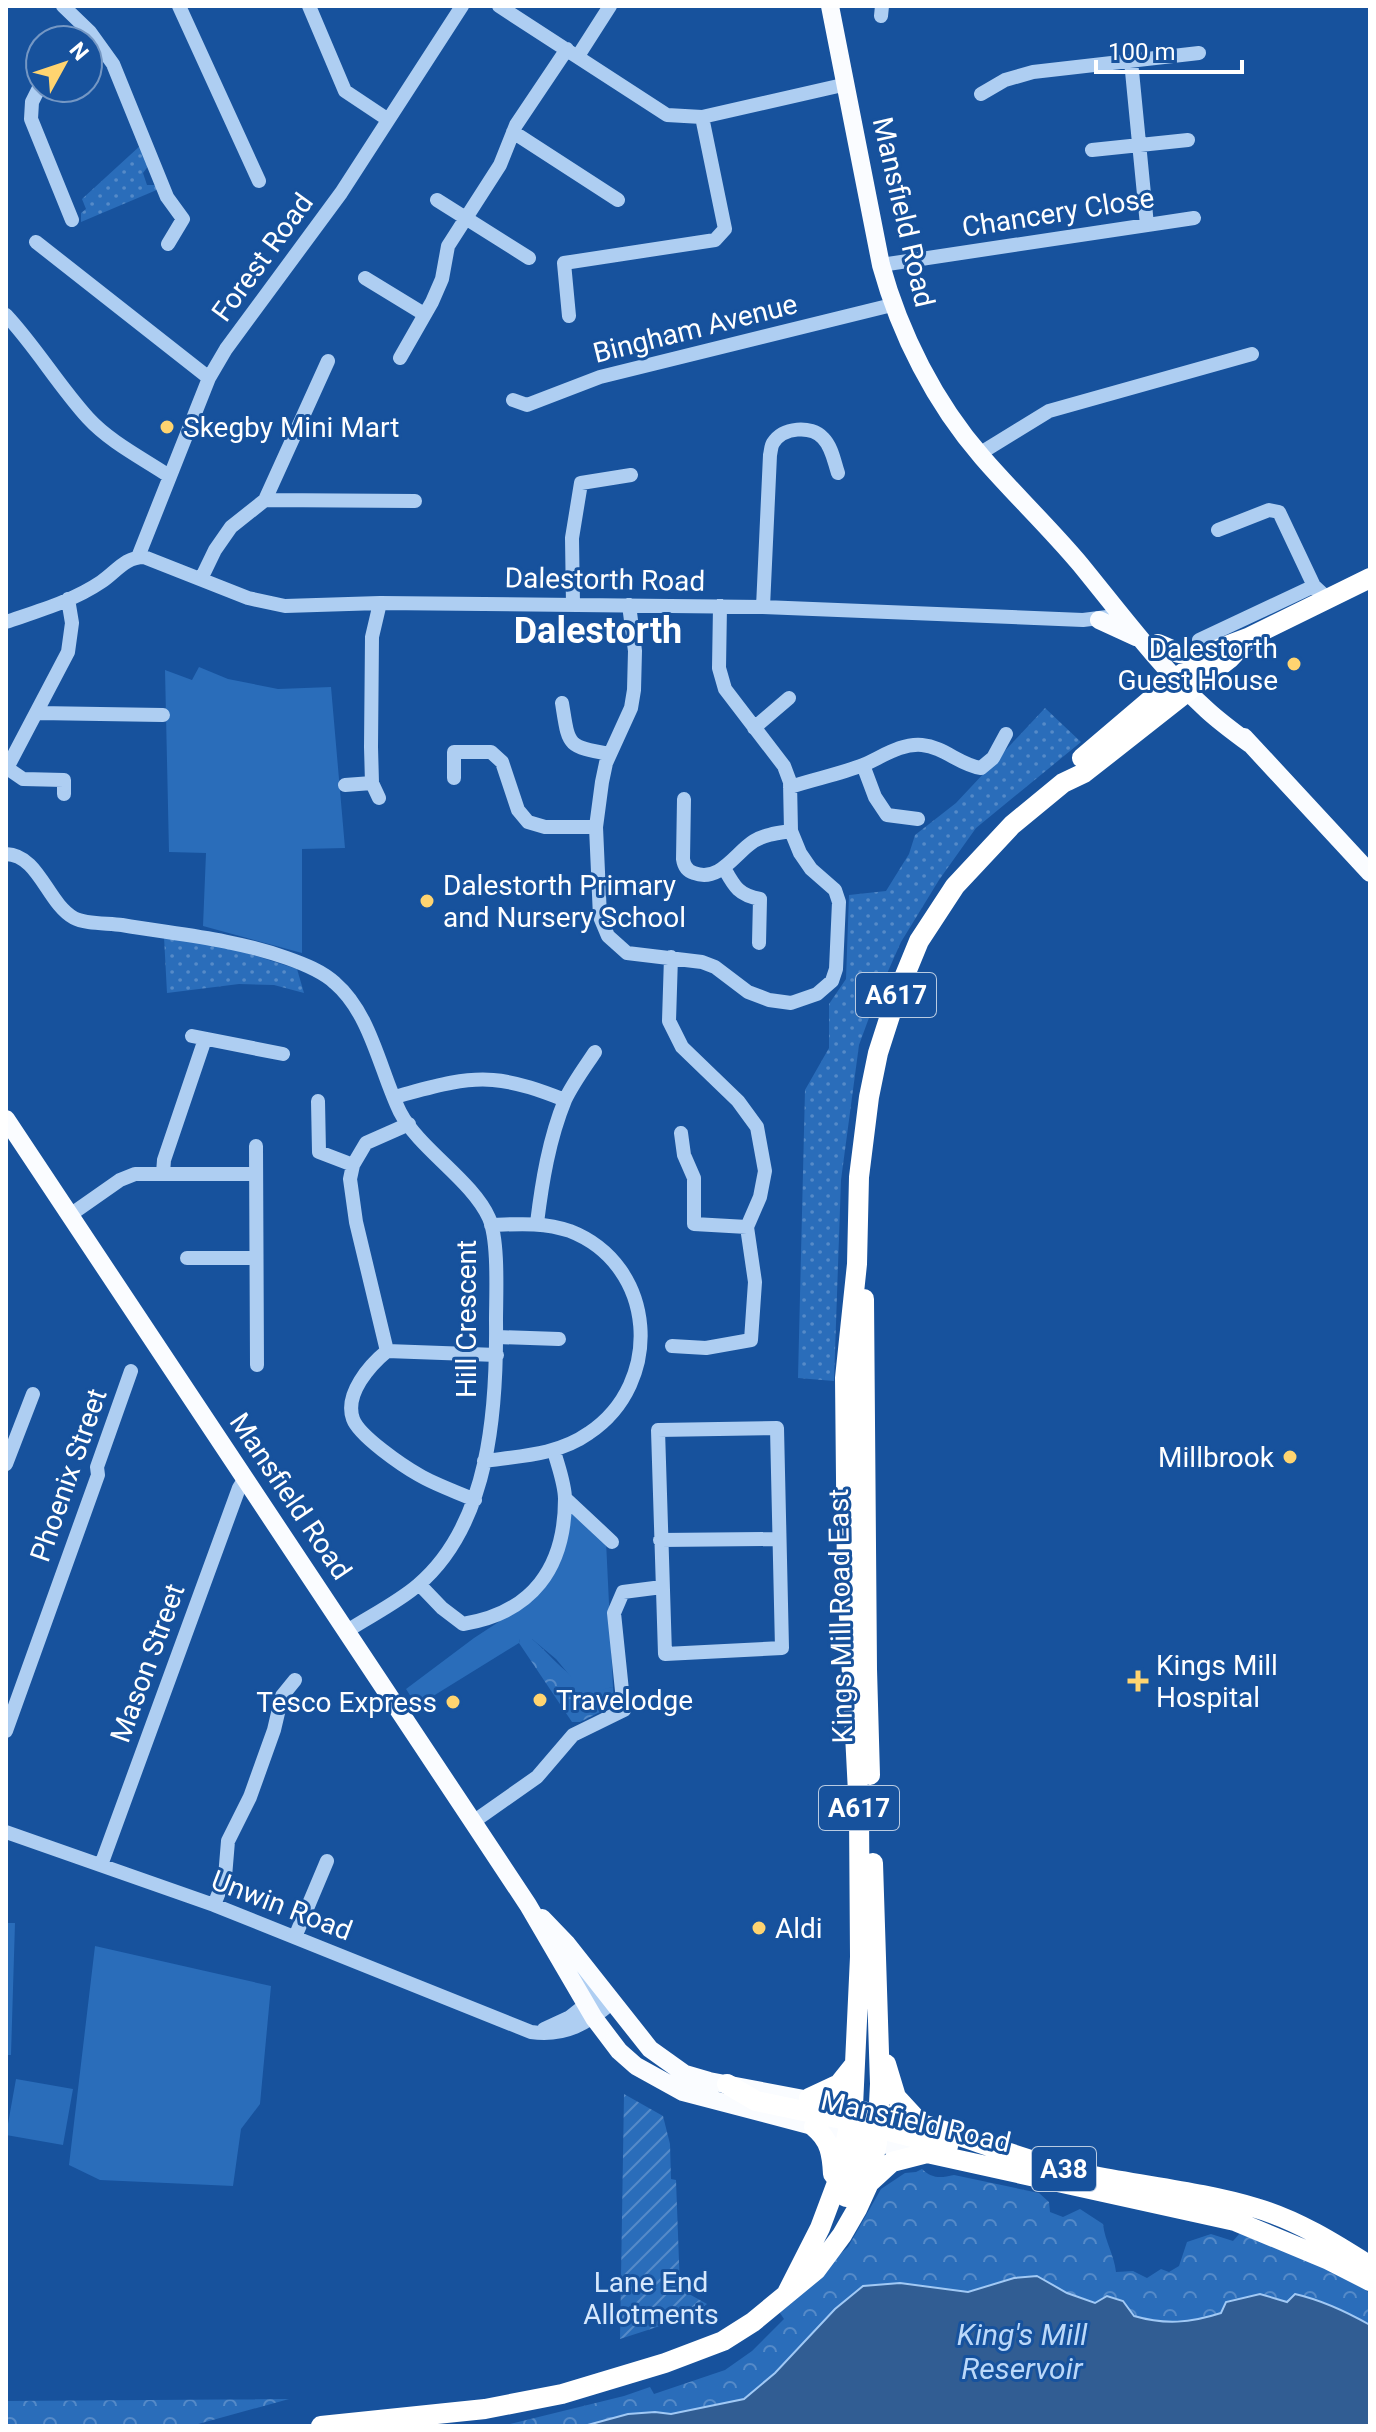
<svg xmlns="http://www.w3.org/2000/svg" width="1376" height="2432" viewBox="0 0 1376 2432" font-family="Roboto,sans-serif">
<defs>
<pattern id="grass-dots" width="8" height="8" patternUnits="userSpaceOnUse" patternTransform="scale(2)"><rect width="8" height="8" fill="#2a6dba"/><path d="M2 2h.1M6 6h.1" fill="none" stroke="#558ac8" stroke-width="1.8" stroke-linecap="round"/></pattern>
<pattern id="forest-crowns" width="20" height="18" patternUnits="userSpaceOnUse" patternTransform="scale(2)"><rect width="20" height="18" fill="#2a6dba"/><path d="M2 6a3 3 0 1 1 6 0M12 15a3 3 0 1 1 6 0" fill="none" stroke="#558ac8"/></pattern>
<pattern id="garden-furrows" width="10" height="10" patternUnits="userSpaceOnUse" patternTransform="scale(2)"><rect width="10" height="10" fill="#2a6dba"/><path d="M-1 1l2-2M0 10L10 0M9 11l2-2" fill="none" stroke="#558ac8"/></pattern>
</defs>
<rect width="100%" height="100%" fill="#17529d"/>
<path fill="url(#grass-dots)" d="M141,145L149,165L143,173L147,185H156L159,189L81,222V213L86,209L82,199Z
M1045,708L1081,742L976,828L939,880L901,942L877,996L859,1045L841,1180L834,1381L798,1378L805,1090L829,1048V1004L846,979L849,895L886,891L909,854L915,835L956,803Z
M164,937L234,949L297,969L304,993L274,985L239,984L167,993Z"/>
<path fill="url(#forest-crowns)" d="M520,1639H532C556,1659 579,1695 613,1687L614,1705L580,1722H572L519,1643Z
M922,2169C932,2179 941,2178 954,2175L1039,2193L1049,2202L1050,2212L1063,2217L1080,2209L1103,2224C1105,2242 1114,2254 1116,2272L1133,2271L1147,2278L1161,2269L1169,2272L1179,2266L1187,2242L1211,2234L1233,2241L1241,2232L1328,2267L1370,2293V2325L1313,2299L1287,2302L1259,2295L1226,2302L1221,2313L1191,2323H1165L1143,2319L1067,2293L1037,2276L1014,2278L968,2292L900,2283L863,2286L775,2373L744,2399L671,2414L655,2412L628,2414L584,2426H502L624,2396L650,2387L654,2394L725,2370L752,2351L784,2319L778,2310L848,2247L881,2189L905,2173L916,2172Z
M289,2399L191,2426H6V2401Z"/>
<path fill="#2a6dba" d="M199,667L228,679L278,689L331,687L345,848L302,849V953L203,926L206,853L169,852L165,670L192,680Z
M574,1511L606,1541L613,1687C599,1690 589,1695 574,1698L571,1677L556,1659L532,1639H520L519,1643L417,1706L406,1689L474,1638L529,1602L568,1513Z
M6,1923H15L11,2055H6Z
M95,1946L271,1986L260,2104L241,2129L233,2186L100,2180L69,2165Z
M16,2079L73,2089L63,2145L6,2135Z"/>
<path fill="url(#garden-furrows)" d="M624,2094L663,2116L670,2144L671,2179L676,2180L680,2289L707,2304L694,2315L620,2339Z"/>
<path fill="#315d93" stroke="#a1c9f5" stroke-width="2" d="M1037,2276L1067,2293L1095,2303L1107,2296L1123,2301L1134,2316C1165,2325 1190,2323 1221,2313L1226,2302L1260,2294L1287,2302L1295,2294C1321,2300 1347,2312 1370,2325V2426H584L628,2414L655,2412L671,2414L744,2399L775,2373L835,2309L863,2286L900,2283L968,2292L1014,2278Z"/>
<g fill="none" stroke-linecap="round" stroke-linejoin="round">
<path stroke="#aecef2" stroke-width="14" d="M63,6L90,32L113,64L167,197L183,219L168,244
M179,6L259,181
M309,6L345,91L387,119
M499,6L667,115L702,117L847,84
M881,16L882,6
M578,56L610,6
M1131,61L1147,225
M40,86L32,102L31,119L72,220
M981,94L1005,80L1033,72L1199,53
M513,132L618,200
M1092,150L1188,140
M437,200L529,258
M36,242L209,378
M881,265L1194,218
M365,278L424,314
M6,315C36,347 58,385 88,418C110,442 142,458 169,476
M569,316L564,263L715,240L725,229L702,117
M400,358L432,302L442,279L448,246L500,165L516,125L567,49
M513,400L527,405L600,377L892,305
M979,454L1049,411L1252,354
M265,500L415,501
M1218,530L1269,510L1279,512L1314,586
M138,557L209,378L226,349L341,193L462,6
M201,579L215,550L231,527L265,500L328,361
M573,605L572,538L581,483L631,475
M629,605L635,651L634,690L631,708L606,763L602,782L596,827L600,917L608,936L627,953L702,962L715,967L748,992L769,1000L791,1003L817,994L832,981L836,969L839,902L835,890L811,869L800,853L791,831L790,782L784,766L725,689L719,668L720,606
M763,607L770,455C771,451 771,446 773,443C783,427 811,425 823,438C832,447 834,461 838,473
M6,622C38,611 73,601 101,582C116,572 125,557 144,557L248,598L285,606L380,603L763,607L1083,620L1107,617
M1204,658L1199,640L1314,586L1328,599
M562,703C569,746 566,746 609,754
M38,713L163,715
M754,728L789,698
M863,765L875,797L887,815L918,819
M7,768L23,779L64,780V794
M6,770L68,652L72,623L68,599
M454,778V752H491L502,762L518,810L528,822L545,827H596
M345,785L372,783
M790,787C814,779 840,774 863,765C882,757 901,743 922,745C944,747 960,765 981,768L993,758L1006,734
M379,798L372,783L371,747L372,637L380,603
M684,799L683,859C684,866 687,871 694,873C720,883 736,852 754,841C766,834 778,833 791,831
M6,854C39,855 47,903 74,918C85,924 108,923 122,925C181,935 229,938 287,958C304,964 322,971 335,983C371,1014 380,1071 400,1112C419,1149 472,1180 489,1218C499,1241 496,1295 496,1321C497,1408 490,1524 418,1585C397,1603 370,1616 347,1631
M724,868C734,886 738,895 760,899L759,943
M671,957L669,1021L682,1047L738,1101L757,1127L765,1171L760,1197L747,1227L755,1282L751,1340L706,1348L672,1346
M192,1036L283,1054
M394,1097C425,1089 461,1077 493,1080C518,1082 542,1091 565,1100
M318,1101L319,1152L353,1165
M681,1133L684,1155L694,1178V1224L747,1227
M256,1146L257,1365
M163,1173L164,1160L205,1039
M70,1215L120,1180L135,1174H256
M537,1223C542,1182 549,1139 565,1100C573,1083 585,1067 595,1052
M187,1258H255
M497,1337L559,1339
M387,1351L356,1222L350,1179L353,1165L366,1143L409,1124
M777,1428L782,1648L665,1654L658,1430Z
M484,1461C521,1456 558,1455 589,1433C664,1383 657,1265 570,1231C544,1222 518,1224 491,1225
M6,1464L33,1394
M565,1498L612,1542
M475,1500C457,1492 436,1485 419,1475C403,1466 359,1436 353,1419C344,1394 370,1365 387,1351L497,1355
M660,1540L778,1539
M419,1584L442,1608L463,1624C532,1613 565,1568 565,1499C565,1484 558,1466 554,1451
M6,1731L98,1475L97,1467L131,1371
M473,1822L537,1777L573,1735L624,1710L614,1613L623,1592L662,1587
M6,1832L214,1905L531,2032C565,2037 588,2023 613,2002
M101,1865L239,1488L244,1480
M214,1905L225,1877L228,1841L250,1797L274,1730L282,1696L295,1680
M295,1937L327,1861
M577,1973L597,2005L594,2018
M544,2029L570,2017L594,1998"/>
<path stroke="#fafcff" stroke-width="18" d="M830,6L881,265C900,334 935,403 982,457C1013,493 1049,527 1080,564C1120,613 1160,667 1207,710C1220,722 1235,733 1250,744
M1099,620L1136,637
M1244,737L1370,873
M6,1119L473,1822L528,1905L594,2018L619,2051L636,2066L683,2092L877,2143L927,2153
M542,1918L567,1944L650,2049L685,2074L709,2081L878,2113"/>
<path stroke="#fff" stroke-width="20" d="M1158,644L1179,653L1204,658
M1082,758L1176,678L1218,649L1250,637L1370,578
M864,1299L867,1669L870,1775
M886,2064L896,2097L919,2122
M727,2084L756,2101L851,2121L859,2127
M809,2098L839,2084L855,2064
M878,2113C934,2124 986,2147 1041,2163C1111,2184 1186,2187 1256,2208C1297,2220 1334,2243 1370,2266
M867,2123L877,2128L948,2146
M814,2127C830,2140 832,2154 833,2174
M868,2184L892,2162L927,2153L1235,2221L1329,2260L1370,2281
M846,2197L865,2132L874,2118
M787,2293L820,2228L838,2180L853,2106L860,1957L859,1812L847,1578L845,1378L857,1264L859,1177L869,1097L878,1053L896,997L919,941L955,886L1012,825L1063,783L1084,773L1229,659L1250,637
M321,2426L485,2409L562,2394L665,2363L723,2341L753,2322L816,2270L842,2235L857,2209L868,2185L877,2143L880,2084L873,1863"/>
</g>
<g fill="#ffd470" stroke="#17529d" stroke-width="3">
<circle cx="167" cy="427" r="8"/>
<circle cx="1294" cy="664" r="8"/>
<circle cx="427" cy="901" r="8"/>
<circle cx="1290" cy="1457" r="8"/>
<path d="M1134 1669h8v8h8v8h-8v8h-8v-8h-8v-8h8z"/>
<circle cx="540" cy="1700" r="8"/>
<circle cx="453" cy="1702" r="8"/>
<circle cx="759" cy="1928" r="8"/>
</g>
<g text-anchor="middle" stroke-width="6" stroke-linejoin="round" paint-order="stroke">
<g fill="#17529d" stroke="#b9cbe2" stroke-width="2">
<rect x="856" y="973" width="80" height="44" rx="6"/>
<rect x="819" y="1786" width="80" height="44" rx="6"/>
<rect x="1032" y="2147" width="64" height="44" rx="6"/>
</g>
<g font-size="26" font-weight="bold" fill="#fff">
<text x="896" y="1004">A617</text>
<text x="859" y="1817">A617</text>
<text x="1064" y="2178">A38</text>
</g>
<g font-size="28" fill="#fff" stroke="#17529d">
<text transform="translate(904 212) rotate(77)" y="10">Mansfield Road</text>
<text transform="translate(1058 212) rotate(-9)" y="10">Chancery Close</text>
<text transform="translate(262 257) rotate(-54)" y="10">Forest Road</text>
<text transform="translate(695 328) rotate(-14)" y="10">Bingham Avenue</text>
<text transform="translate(605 579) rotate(1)" y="10">Dalestorth Road</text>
<text transform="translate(466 1319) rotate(-90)" y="10">Hill Crescent</text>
<text transform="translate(68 1475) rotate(-71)" y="10">Phoenix Street</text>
<text transform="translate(291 1496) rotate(56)" y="10">Mansfield Road</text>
<text transform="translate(840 1616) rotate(-91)" y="10">Kings Mill Road East</text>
<text transform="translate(147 1663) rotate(-70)" y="10">Mason Street</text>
<text transform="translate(282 1905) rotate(21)" y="10">Unwin Road</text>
<text transform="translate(916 2121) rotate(13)" y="10">Mansfield Road</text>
</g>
<g font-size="28" fill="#fff" stroke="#17529d" text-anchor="start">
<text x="183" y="437">Skegby Mini Mart</text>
<text x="1278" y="658" text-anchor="end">Dalestorth<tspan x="1278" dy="32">Guest House</tspan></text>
<text x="443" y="895">Dalestorth Primary<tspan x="443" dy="32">and Nursery School</tspan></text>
<text x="1274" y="1467" text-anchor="end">Millbrook</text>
<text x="1156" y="1675">Kings Mill<tspan x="1156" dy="32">Hospital</tspan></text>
<text x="556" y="1710">Travelodge</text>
<text x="437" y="1712" text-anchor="end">Tesco Express</text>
<text x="775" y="1938">Aldi</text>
</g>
<g font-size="28" fill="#d6e8fd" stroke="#17529d">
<text x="651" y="2292">Lane End<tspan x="651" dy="32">Allotments</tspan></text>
</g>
<g font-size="30" font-style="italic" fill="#bbd8f9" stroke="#17529d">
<text x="1022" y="2345">King's Mill<tspan x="1022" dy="34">Reservoir</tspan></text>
</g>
<g font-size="36" font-weight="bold" fill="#fff" stroke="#17529d">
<text x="598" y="643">Dalestorth</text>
</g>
</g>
<rect width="1376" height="2432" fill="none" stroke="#ffffff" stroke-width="16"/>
<g transform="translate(64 64) rotate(50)"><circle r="38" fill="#17529d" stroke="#7497c4" stroke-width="2"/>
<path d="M0-6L14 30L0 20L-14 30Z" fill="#ffd470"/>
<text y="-12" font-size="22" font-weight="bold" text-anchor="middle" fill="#ffffff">N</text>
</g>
<path d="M1096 60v12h146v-12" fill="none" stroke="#ffffff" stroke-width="4"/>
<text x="1108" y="60" font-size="24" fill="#ffffff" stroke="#17529d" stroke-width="6" paint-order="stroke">100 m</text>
</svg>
